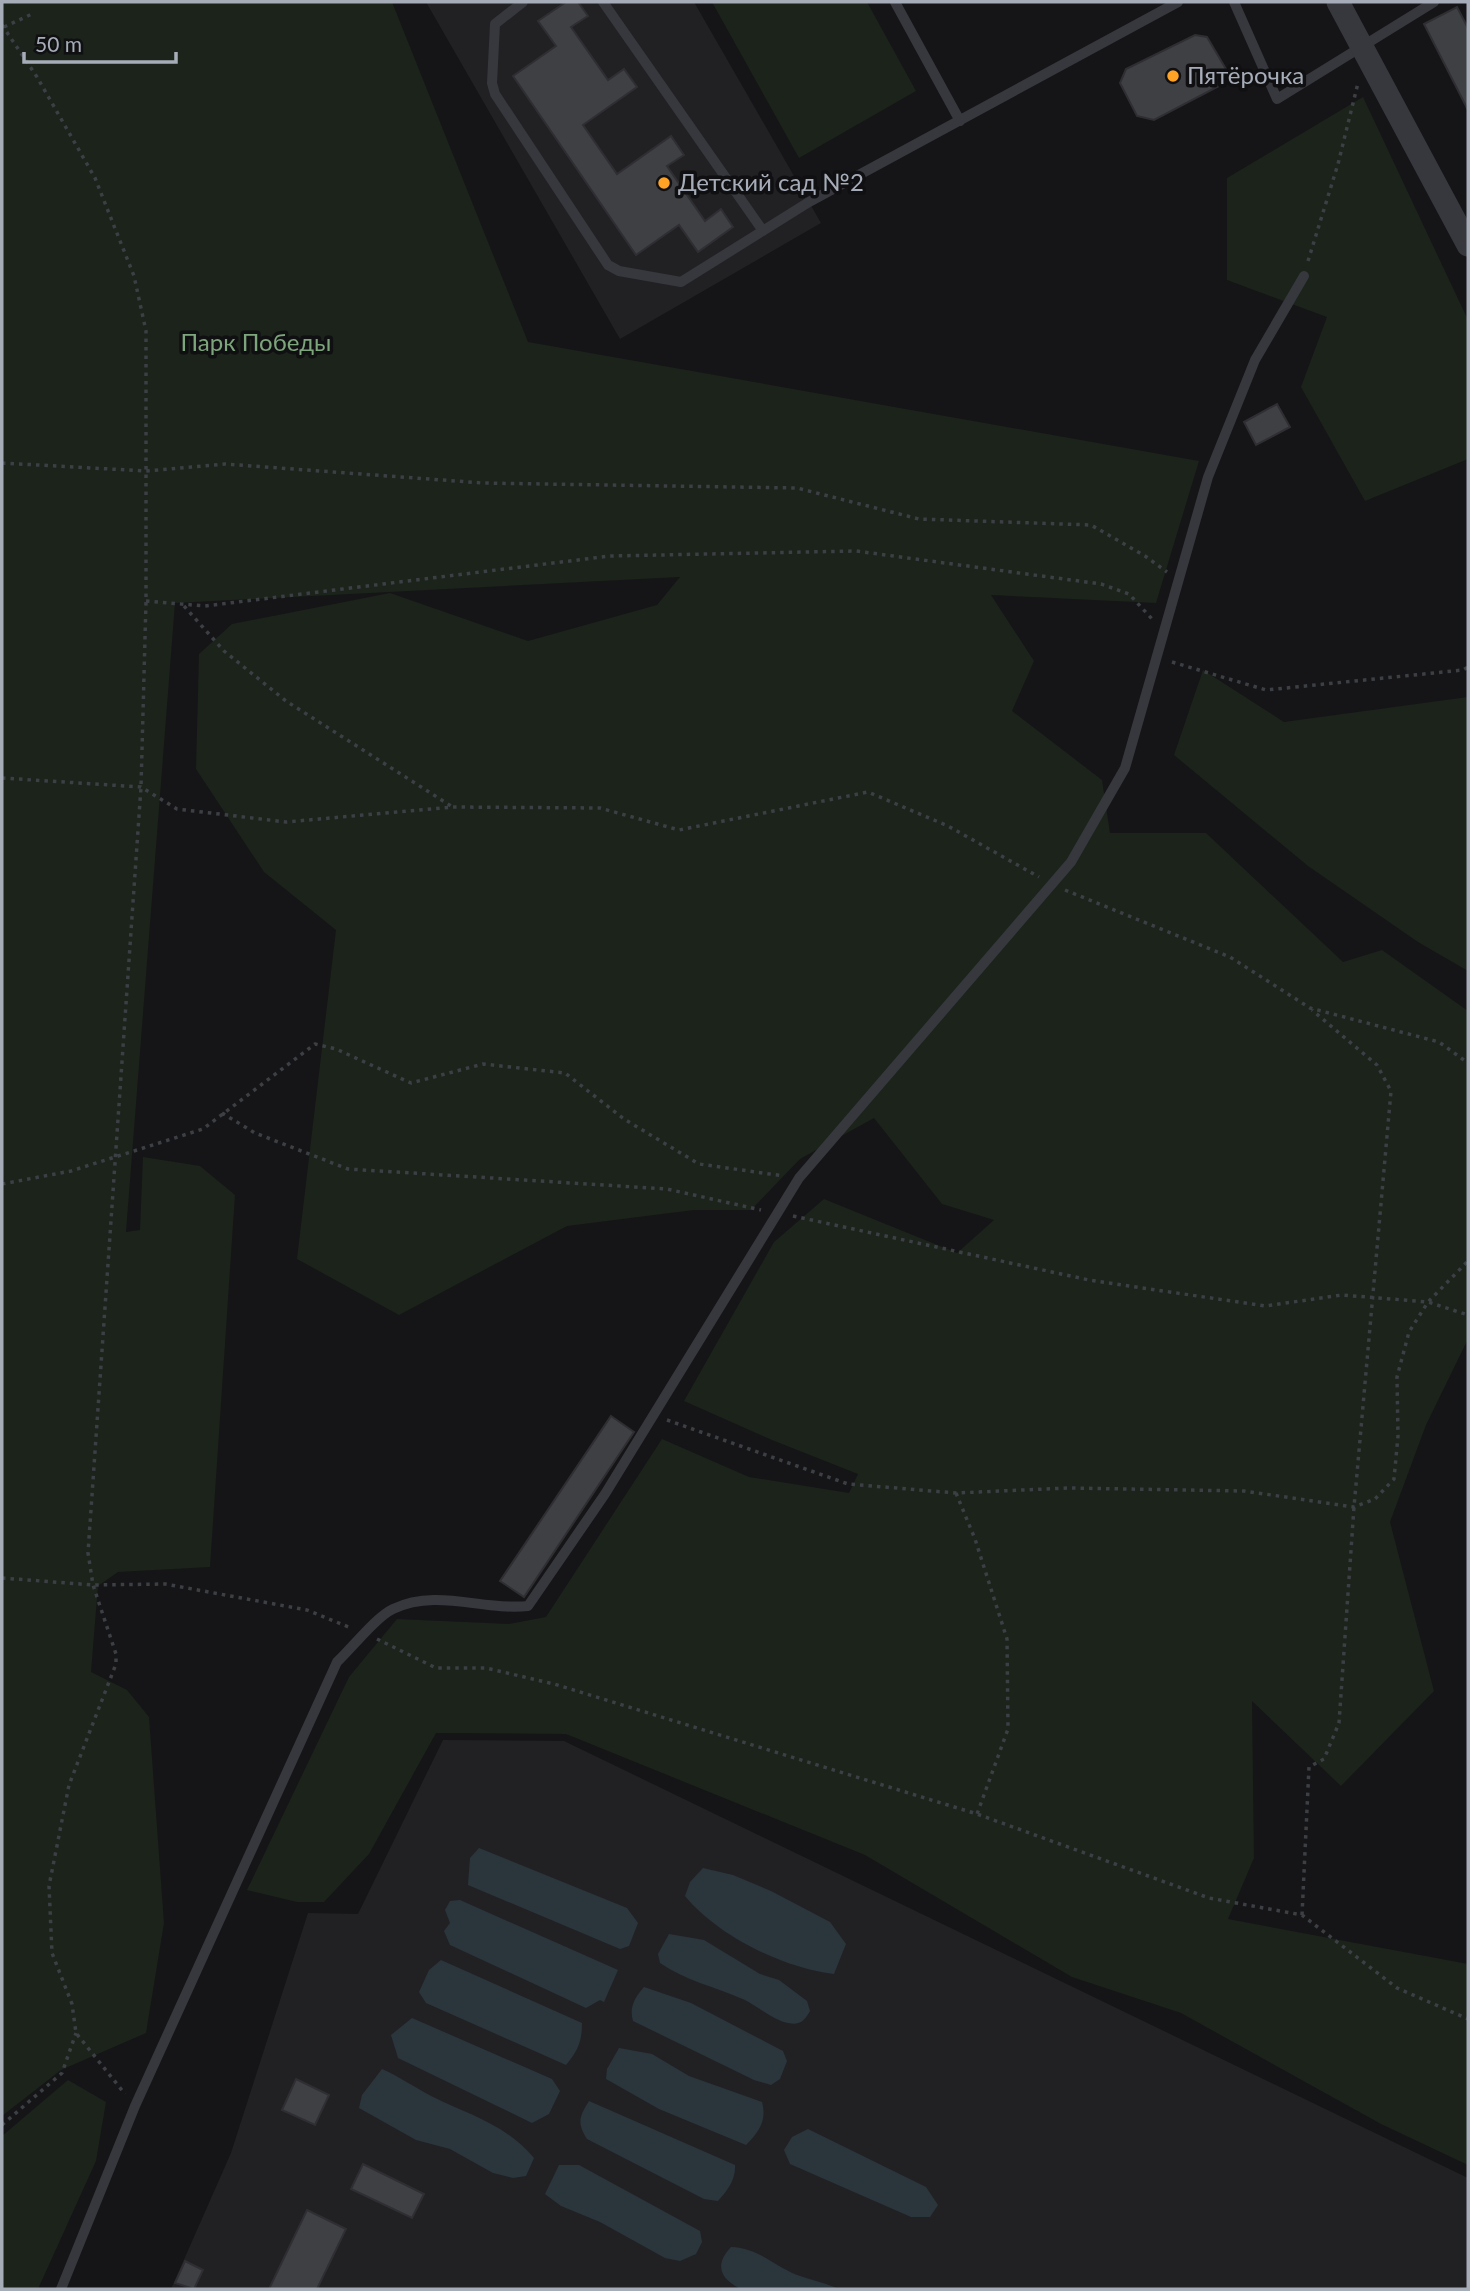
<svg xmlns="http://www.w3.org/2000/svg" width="1470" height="2291" viewBox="0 0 1470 2291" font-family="Lato,sans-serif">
<rect width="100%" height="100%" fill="#151517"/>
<path fill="#212124" d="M426,2H694L821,223L620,339Z
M443,1740L564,1741L1468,2178V2289H171L231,2153L308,1913L358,1914Z"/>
<path fill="#1b231b" d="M2,2H392L528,342L1199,461L1156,603L991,595L1034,661L1012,711L1102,780L1110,833H1206L1343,962L1382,950L1468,1011V1339L1426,1425L1390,1522L1434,1691L1341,1786L1252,1701L1254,1858L1228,1919L1468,1964V2165L1381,2124L1181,2013L1072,1977L865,1855L566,1734L436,1733L369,1854L324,1902H297L247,1890L349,1677L397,1619L509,1624L546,1617L662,1439L749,1477L849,1493L858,1474L772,1440L684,1401L774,1242L824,1199L957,1253L994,1220L942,1204L874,1118L800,1159L751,1210H694L567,1226L399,1315L297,1259L336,930L264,872L196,769L199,654L232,624L390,593L528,641L657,605L680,577L175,603L126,1232L140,1230L143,1157L200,1166L235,1195L210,1567L118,1572L98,1586L91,1672L127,1690L149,1717L164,1923L146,2033L61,2070L2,2116Z
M712,2H867L916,91L799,158Z
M1363,97L1468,320V459L1365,501L1301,387L1327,317L1227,280V178Z
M1203,670L1284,722L1468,697V971L1418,942L1308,866L1174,755Z
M68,2080L106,2102L96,2161L38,2289H2V2136Z"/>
<path fill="#2a363c" d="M479,1848L627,1908L638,1923L629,1946L620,1949L468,1885L470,1858Z
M703,1868L733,1875L771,1891L830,1922L846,1944L834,1974C783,1968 718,1936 685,1896L690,1882Z
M460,1900L618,1970L604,2002L600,2000L586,2008L450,1945L444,1931L450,1923L445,1910L450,1901Z
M669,1934L704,1940L760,1974L779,1980L807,2001L810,2011C805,2020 800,2026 788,2023C774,2020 758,2007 745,2000C716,1987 686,1981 660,1963L658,1954Z
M441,1960L582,2023C582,2041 578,2051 566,2065L426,2003L419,1992L429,1970Z
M644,1987L691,2003L783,2051L787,2061L780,2079L771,2085L754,2080L633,2021C629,2007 635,1997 644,1987Z
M412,2018L552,2079L560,2091L549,2114L532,2123L398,2058L391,2035Z
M619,2048L652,2054L689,2076L762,2102C767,2121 759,2132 746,2145L659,2109L606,2079L607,2069Z
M382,2069C400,2077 414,2087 431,2096C469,2115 504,2123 534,2158L526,2176L513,2178L493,2173L450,2149L416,2140L359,2108L362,2095Z
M589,2101L735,2165C736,2180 727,2191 718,2201L704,2199L587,2139C577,2123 579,2117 589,2101Z
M808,2129L926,2187L938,2205L930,2217H911L790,2164L784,2150L792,2137Z
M559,2165H579L700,2231L702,2242L696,2254L680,2261L665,2258L600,2222L561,2206L545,2194Z
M731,2247C758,2248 773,2265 797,2275C811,2280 825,2283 839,2289H741C720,2279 714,2265 731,2247Z"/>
<path fill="#3f4044" stroke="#2f2f33" stroke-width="2" d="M566,2H578L588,16L571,27L608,80L624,69L637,87L583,125L617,174L671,136L684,155L667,166L705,221L721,209L733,227L698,252L679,225L636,255L513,76L556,46L538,21Z
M1457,7L1468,28V110L1424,24Z
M1195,35L1207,37L1226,69L1219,86L1154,120L1137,116L1120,83L1126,69Z
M1277,404L1290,427L1256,445L1244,422Z
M611,1416L634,1432L524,1597L500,1581Z
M296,2079L329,2095L315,2125L282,2110Z
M363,2164L424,2194L412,2218L351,2189Z
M307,2210L346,2229L317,2289H269Z
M185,2261L203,2270L194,2289L175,2283Z"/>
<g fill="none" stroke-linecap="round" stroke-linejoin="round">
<path stroke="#3c3f44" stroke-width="3.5" stroke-dasharray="3.5 5" stroke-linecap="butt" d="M2,25L37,77L95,178L134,276L146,331V601L141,787L88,1553L93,1585L116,1654V1664L69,1785L49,1886L52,1953L72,2004L76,2033L125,2094
M4,27L34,13
M1308,261L1338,164L1358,83
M2,463L146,471L225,464L482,483L797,488L919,519L1091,525L1145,556L1167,572
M146,601L205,606L610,556L856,551L1101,584L1129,594L1153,620
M184,606L224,651L286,701L451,806
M1172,662L1266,690L1463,670L1468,667
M2,778L141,787L177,809L286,822L453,807L600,808L679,830L868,792L948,826L1039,877
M1065,890L1230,957L1310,1008L1439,1042L1468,1063
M222,1113L255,1133L348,1169L667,1189L761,1210
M2,1184L71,1171L203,1129L315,1044L336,1049L411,1083L483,1064L565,1073L624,1119L699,1164L784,1176
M793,1216L1089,1280L1265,1306L1342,1295L1428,1302L1468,1315
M667,1420L848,1484L956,1493L1069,1488L1244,1491L1354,1507L1375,1499L1394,1479L1398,1436L1397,1377L1409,1332L1428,1302L1468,1261
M956,1493L975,1539L1007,1639L1008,1729L977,1814
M2,1578L93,1585L165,1584L307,1610L351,1628
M377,1639L436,1668H486L554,1684L977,1814L1209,1898L1302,1915L1397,1988L1468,2019
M1302,1915L1309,1767L1324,1759L1339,1723L1354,1507L1391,1091L1377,1065L1312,1010
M2,2125L62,2073L76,2033"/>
<path stroke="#36383d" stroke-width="10" d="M523,2L495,24L492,83L495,94L608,265L619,271L681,282L809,202L1178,2
M603,2L763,231
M895,2L960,121
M1234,2L1277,99L1434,2
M61,2289L135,2106L337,1662C352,1648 376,1617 393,1609C437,1588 483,1611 528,1606L605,1494L799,1178L1071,862L1125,768L1208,477L1255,360L1304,276"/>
<path stroke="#36383d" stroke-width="23" d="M1338,2L1468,245"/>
</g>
<g fill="#fea326" stroke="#101012" stroke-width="2.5">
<circle cx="1173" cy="76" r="7"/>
<circle cx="664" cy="183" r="7"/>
</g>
<g text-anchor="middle" stroke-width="7" stroke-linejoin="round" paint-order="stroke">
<g font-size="24" fill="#a6adb8" stroke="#101012" text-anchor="start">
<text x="1187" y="84">Пятёрочка</text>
<text x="678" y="191">Детский сад №2</text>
</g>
<g font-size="24" fill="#7da57c" stroke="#101012">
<text x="256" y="351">Парк Победы</text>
</g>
</g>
<rect width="1470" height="2291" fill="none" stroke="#a6adb8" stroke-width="7"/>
<path d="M24 52v10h152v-10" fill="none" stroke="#a6adb8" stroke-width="3.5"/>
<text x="35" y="52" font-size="21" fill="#a6adb8" stroke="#101012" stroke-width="5" paint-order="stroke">50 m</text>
</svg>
